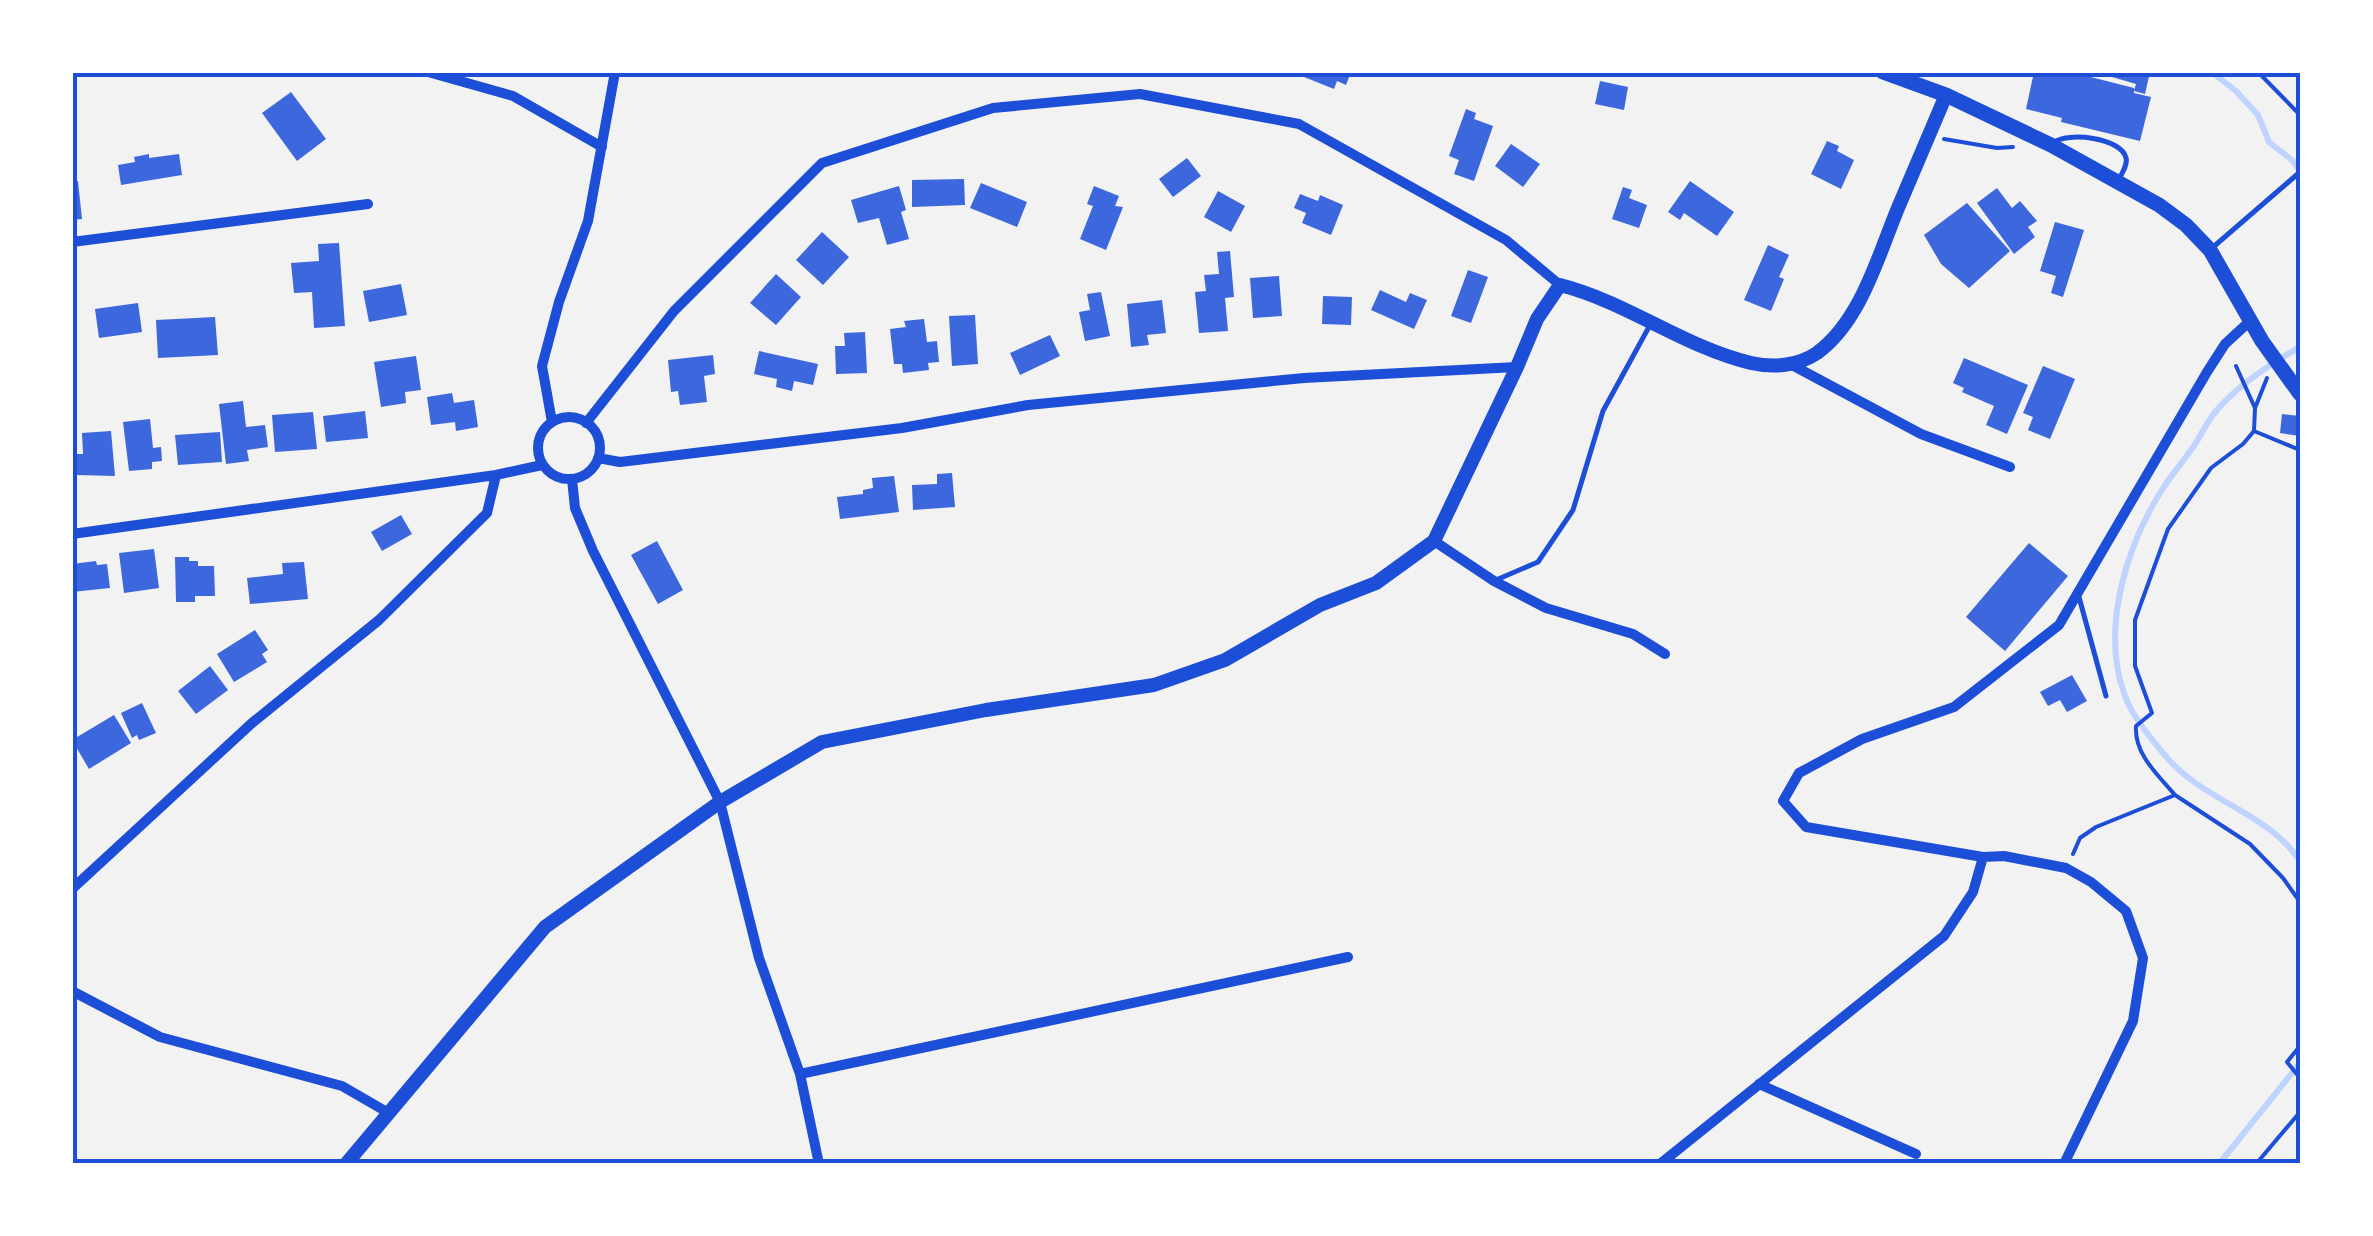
<svg xmlns="http://www.w3.org/2000/svg" width="2373" height="1236" viewBox="0 0 2373 1236" font-family="Mulish,sans-serif">
<rect width="100%" height="100%" fill="#f2f2f2"/>
<g fill="none" stroke-linecap="round" stroke-linejoin="round">
<path stroke="#bfd3fe" stroke-width="6" d="M2212,72L2236,91L2258,115L2269,142L2293,161L2300,172
M2300,347C2270,364 2239,384 2216,411C2206,423 2200,438 2191,450C2181,464 2169,478 2160,493C2126,548 2102,627 2123,690C2130,714 2148,735 2164,754C2201,801 2267,811 2300,861
M2219,1164L2300,1063"/>
</g>
<path fill="#3d67dc" d="M1351,72L1346,85L1337,81L1334,89L1294,73Z
M2034,72H2071L2134,88V93L2151,97L2140,141L2061,122L2062,118L2026,109Z
M2095,72H2150L2145,94L2134,91L2136,84Z
M1600,81L1628,87L1624,110L1595,104Z
M291,92L326,139L297,161L262,113Z
M1466,109L1476,113L1474,119L1493,126L1474,181L1454,174L1459,160L1449,156Z
M1827,141L1839,146L1837,151L1854,160L1841,189L1811,174Z
M1511,144L1540,164L1523,187L1495,166Z
M149,154V158L179,154L182,175L121,185L118,165L135,162L134,157Z
M1187,158L1201,176L1173,197L1159,179Z
M964,179L965,205L912,207V180Z
M72,181H78L82,219L72,220Z
M1690,181L1734,212L1717,236L1684,213L1680,220L1668,212Z
M981,183L1027,202L1017,227L970,208Z
M899,186L906,210L901,212L909,239L887,245L879,218L858,223L851,200Z
M1094,186L1119,196L1115,206L1123,207L1106,250L1080,239L1093,206L1087,204Z
M1623,187L1632,190L1629,198L1647,205L1639,228L1612,219Z
M1997,188L2012,208L2020,201L2037,221L2028,227L2035,237L2014,254L1977,203Z
M1218,191L1245,206L1231,232L1204,217Z
M1300,194L1318,201L1320,195L1343,205L1331,235L1302,223L1306,213L1294,208Z
M1967,203L2010,251L1969,288L1941,264L1924,235Z
M2055,222L2084,230L2063,297L2051,293L2056,276L2040,271Z
M822,232L849,257L823,285L796,260Z
M339,243L345,326L314,328L312,292L294,293L291,263L319,261L318,244Z
M1768,245L1789,255L1779,277L1784,279L1771,311L1744,300Z
M1230,251L1234,297L1225,298L1228,331L1199,333L1195,292L1206,291L1204,275L1219,274L1217,252Z
M1468,270L1488,277L1471,323L1451,316Z
M776,274L801,297L776,325L750,303Z
M1279,276L1282,316L1253,318L1250,278Z
M401,284L407,315L369,322L363,291Z
M1380,290L1406,302L1410,293L1427,300L1414,329L1371,310Z
M1101,292L1110,336L1085,341L1079,312L1090,310L1087,294Z
M1323,296L1352,297L1351,325L1322,324Z
M1162,300L1166,333L1147,335L1149,345L1131,347L1127,304Z
M138,303L142,332L99,338L95,309Z
M975,315L978,364L952,366L949,316Z
M215,317L218,355L158,358L156,320Z
M924,319L927,342L937,341L939,362L928,363L929,370L903,373L902,364H894L890,329L906,327L904,321Z
M865,332L867,373L836,374L835,346H845L844,333Z
M1050,335L1060,356L1020,375L1010,353Z
M759,351L818,364L813,385L794,381L792,391L776,387L777,379L754,374Z
M713,355L715,374L704,376L707,402L680,405L678,391L671,392L668,360Z
M416,356L421,390L405,392L406,403L381,407L374,362Z
M1964,358L2028,385L2007,434L1986,425L1994,406L1962,392L1964,388L1953,383Z
M2043,366L2075,379L2050,439L2028,430L2033,417L2023,413Z
M452,393L454,403L474,400L478,427L456,431L455,422L431,425L427,397Z
M243,401L246,427L265,425L268,447L247,450L249,461L226,464L219,404Z
M365,411L368,438L326,442L323,416Z
M313,412L317,449L275,452L272,415Z
M2282,414L2300,416V436L2280,433Z
M150,419L153,448L161,447L162,461L152,462V469L129,471L123,422Z
M111,431L115,476L77,475L76,454H83L82,433Z
M220,432L222,462L178,465L175,435Z
M952,473L955,507L913,510L912,485L937,484V474Z
M894,476L899,512L840,519L837,497L863,494V490L873,488L872,478Z
M401,515L412,534L382,551L371,532Z
M657,541L683,590L658,604L631,555Z
M2029,543L2068,576L2005,651L1966,617Z
M154,549L159,588L124,593L119,553Z
M175,557H189V561H198V566H214L215,596H195V602H176Z
M96,561L97,565L107,564L110,588L72,592V564Z
M304,562L308,599L250,604L247,578L283,574L282,563Z
M255,630L268,650L262,654L267,662L234,682L217,654Z
M210,666L228,690L196,714L178,691Z
M2072,675L2087,701L2067,712L2060,700L2048,706L2040,692Z
M142,703L156,733L139,740L137,735L132,738L121,713Z
M114,715L131,743L89,769L72,740Z"/>
<g fill="none" stroke-linecap="round" stroke-linejoin="round">
<path stroke="#1d4ed8" stroke-width="4" d="M2258,72L2300,115
M1944,139L1997,148L2013,147
M2236,366L2255,408
M2254,431L2300,450
M2175,795L2250,844L2283,878L2300,902
M2073,854L2080,838L2096,827L2175,795C2158,775 2134,754 2136,726L2152,713L2135,666V620L2168,529L2211,468L2243,444L2254,431L2255,408L2267,378
M2300,1046L2287,1062L2300,1078
M2256,1164L2300,1112"/>
<path stroke="#1d4ed8" stroke-width="5" d="M2053,143C2067,131 2122,138 2126,158C2128,165 2121,175 2118,181
M2212,248L2300,172
M1496,580L1538,562L1573,510L1603,411L1650,325
M2079,597L2106,696"/>
<path stroke="#1d4ed8" stroke-width="10" d="M428,72L513,96L602,147
M72,242L368,204
M1792,365L1921,434L2010,467
M538 448a31 31 0 1 1 62 0a31 31 0 1 1-62 0Z
M552,422L542,366L559,302L588,221L615,72
M586,423L674,311L822,163L993,108L1140,94L1299,124L1506,240L1560,285
M598,458L620,462L902,428L1028,405L1304,378L1517,367
M572,479L575,508L593,551L720,802L759,958L800,1074L819,1164
M72,534L496,475L542,465
M1434,541L1494,581L1546,608L1633,634L1665,654
M1983,857L2004,856L2066,868L2091,882L2126,911L2143,958L2133,1021L2064,1164
M72,889L252,723L379,620L487,513L496,475
M72,991L160,1037L342,1086L387,1112
M800,1074L1348,957
M1759,1084L1916,1154
M1660,1164L1944,936L1973,892L1983,857L1806,827L1783,801L1799,773L1862,739L1954,707L2059,625L2207,372L2225,344L2250,321"/>
<path stroke="#1d4ed8" stroke-width="14" d="M346,1164L545,927L720,802L822,742L986,710L1154,685L1225,660L1320,605L1376,583L1434,541L1517,367L1537,319L1560,285C1627,302 1684,347 1751,363C1773,368 1798,366 1817,353C1861,321 1878,256 1898,208C1914,170 1930,132 1946,95"/>
<path stroke="#1d4ed8" stroke-width="15" d="M1883,72L1946,95L2051,145L2159,205L2186,225L2210,250L2262,341L2300,394"/>
</g>
<rect width="2373" height="1236" fill="none" stroke="#ffffff" stroke-width="150"/>
<rect x="75" y="75" width="2223" height="1086" fill="none" stroke="#1d4ed8" stroke-width="4"/>
</svg>
